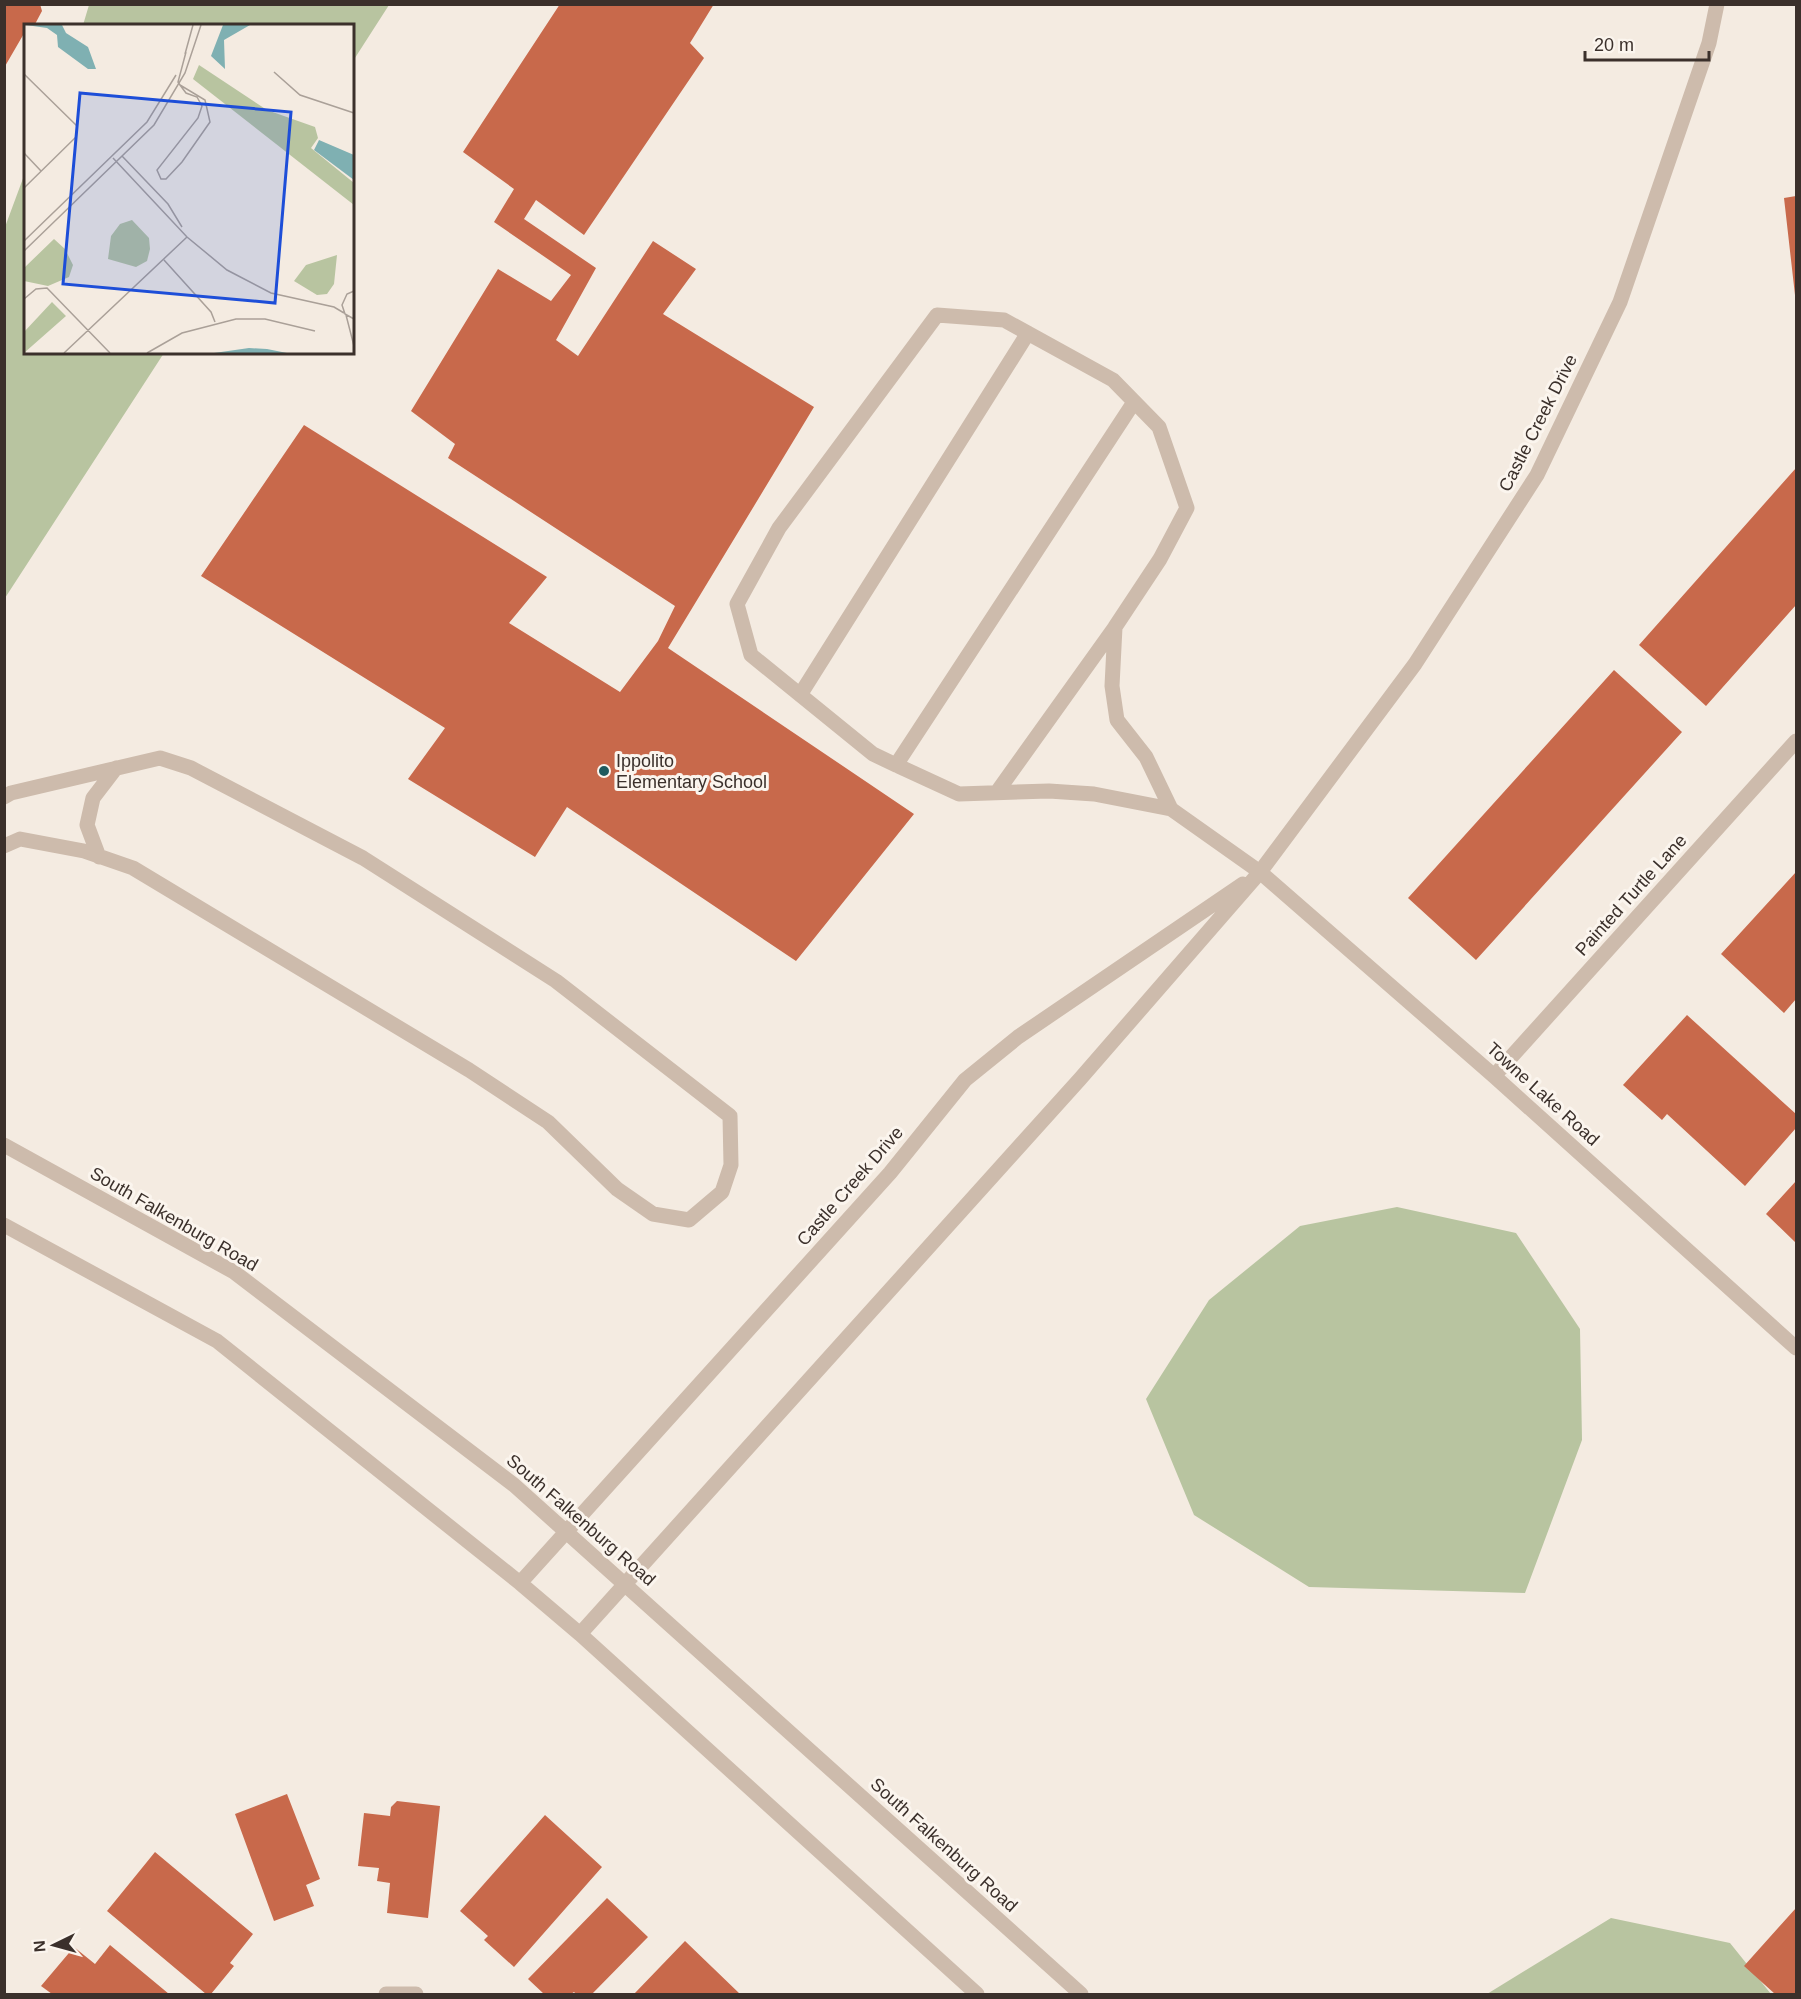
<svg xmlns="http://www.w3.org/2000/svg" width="1801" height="1999" viewBox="0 0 1801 1999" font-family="Helvetica,sans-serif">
<rect width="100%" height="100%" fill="#f4ebe1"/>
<path fill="#b8c4a0" d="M89,5L90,4L389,5L353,61L352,26L83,25Z
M25,173L26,352L164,353L5,598V227Z
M1397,1207L1516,1233L1580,1329L1582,1440L1525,1593L1309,1587L1194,1515L1146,1399L1209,1300L1300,1226Z
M1611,1918L1730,1943L1771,1994H1487Z"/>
<path fill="#c8694b" d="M4,4H40L42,11L34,26H26V30L4,68Z
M560,4H714L690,43L704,58L584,235L536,200L524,219L596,268L556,340L578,356L653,241L696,269L663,314L814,407L668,648L914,814L796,961L567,807L535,857L408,779L445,728L201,576L304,425L547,577L509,623L620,692L658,641L675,606L448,458L455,444L411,411L498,269L551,301L571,275L494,222L514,189L463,152Z
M1796,196V295H1795L1784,198Z
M1796,468V605L1706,706L1639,645Z
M1614,670L1682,732L1476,960L1408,898Z
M1796,872V999L1784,1013L1721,954Z
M1687,1015L1796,1114V1128L1745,1186L1667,1114L1662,1120L1623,1085Z
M1796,1181V1243L1766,1214Z
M287,1794L320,1879L306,1885L314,1906L274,1921L235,1814Z
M397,1801L440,1806L428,1918L387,1913L390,1883L377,1881L379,1868L358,1866L364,1813L390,1816L391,1807Z
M545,1815L602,1867L514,1967L484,1940L488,1936L460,1911Z
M155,1852L253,1934L230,1963L234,1966L211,1994H206L107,1911Z
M607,1898L648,1937L592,1994H576L574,1992L571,1994H544L528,1979Z
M1796,1908V1994H1775L1744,1966Z
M685,1941L740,1994H634Z
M110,1945L169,1994H52L41,1986L74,1947L95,1964Z"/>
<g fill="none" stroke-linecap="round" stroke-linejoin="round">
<path stroke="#cdbbac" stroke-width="15" d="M800,695L1028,333
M896,765L1134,402
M997,792L1115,627
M4,797L11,793L160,758L191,768L363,858L556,981L730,1116L731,1165L722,1192L689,1220L653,1214L617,1189L548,1122L469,1070L133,868L84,851L20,839L4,846
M1171,809L1146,757L1117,720L1112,686L1115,627L1160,559L1187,508L1159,427L1113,380L1004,320L937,315L779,528L737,604L751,655L873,754L896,765L959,794L1049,791L1094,794L1171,809L1260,872L1494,1076L1796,1348
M99,857L87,825L93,798L116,768
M1494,1076L1796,741
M4,1145L234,1272L514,1485L1081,1994
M4,1225L217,1341L520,1583L580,1634L977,1994
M520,1583L890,1173L965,1080L1018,1037L1243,884
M580,1634L1080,1079L1260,872L1415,664L1537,475L1620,302L1709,43L1717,4
M386,1994H416"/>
</g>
<circle fill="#1f5a5e" stroke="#fbf5ee" stroke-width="2" cx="604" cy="771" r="6"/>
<g text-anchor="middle" stroke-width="6" stroke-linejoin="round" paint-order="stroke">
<g font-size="18" fill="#3b302b" stroke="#fbf5ee">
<text transform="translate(1538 423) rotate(-63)" y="6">Castle Creek Drive</text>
<text transform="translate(1631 895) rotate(-48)" y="6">Painted Turtle Lane</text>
<text transform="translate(1543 1094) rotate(42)" y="6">Towne Lake Road</text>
<text transform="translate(850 1186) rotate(-49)" y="6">Castle Creek Drive</text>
<text transform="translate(174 1219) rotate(30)" y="6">South Falkenburg Road</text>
<text transform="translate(581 1520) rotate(41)" y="6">South Falkenburg Road</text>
<text transform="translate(944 1845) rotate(42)" y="6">South Falkenburg Road</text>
</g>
<g font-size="18" fill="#3b302b" stroke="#fbf5ee" text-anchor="start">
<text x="616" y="767">Ippolito<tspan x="616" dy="21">Elementary School</tspan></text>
</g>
</g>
<g transform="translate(24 24)">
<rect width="330" height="330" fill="#f4ebe1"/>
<path d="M175,41L243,86L291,103L294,114L287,124L330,159V181L169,55ZM108,196L125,214L126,225L123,237L112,243L84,235L87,212L96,200ZM30,215L41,225L49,241L45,253L24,262L0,257V244ZM313,231L310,260L303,270L293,271L270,257L282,241ZM28,278L42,292L0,329V308Z" fill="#b8c4a0"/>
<path d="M2,1H38L42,9L64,23L72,45H64L34,23L33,11L23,4ZM199,1H226L200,16L201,45L187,32ZM295,116L330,131V156L290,126ZM225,324L243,325L263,329H190Z" fill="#7fb0b2"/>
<path fill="none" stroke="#aaa098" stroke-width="1.5" d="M161,30L169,1M250,48L276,71L330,89M0,50L53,102L52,113L0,164M156,61L181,76L186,98L158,138L142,155H137L133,146L174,94L178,82L173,73L162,69L156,61L154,58L162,28M0,129L17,147M98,132L144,180L158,203M89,134L163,213L203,246L247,269L310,283L320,289M0,217L123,98L152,51M0,227L130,101L161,49L177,1M140,236L187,288L191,298M330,267L323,270L318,281L321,290L330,295M0,275L12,265L23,264L86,329M322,291L330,322M40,329L163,213M123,329L158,309L212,295H241L291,307"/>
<path fill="#1d4ed8" fill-opacity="0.15" stroke="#1d4ed8" stroke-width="3" d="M56,69L267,88L251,279L39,260Z"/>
<rect width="330" height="330" fill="none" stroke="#3b302b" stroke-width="3"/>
</g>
<rect width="1801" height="1999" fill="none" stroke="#3b302b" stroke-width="12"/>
<g transform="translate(54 1945) rotate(265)" stroke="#fbf5ee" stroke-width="4.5" paint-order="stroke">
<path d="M0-4.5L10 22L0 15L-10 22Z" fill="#3b302b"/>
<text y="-9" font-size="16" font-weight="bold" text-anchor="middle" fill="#3b302b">N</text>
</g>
<path d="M1585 51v9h124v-9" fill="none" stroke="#3b302b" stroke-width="3"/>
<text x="1594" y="51" font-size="18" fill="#3b302b" stroke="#fbf5ee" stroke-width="4.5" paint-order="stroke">20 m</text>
</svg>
